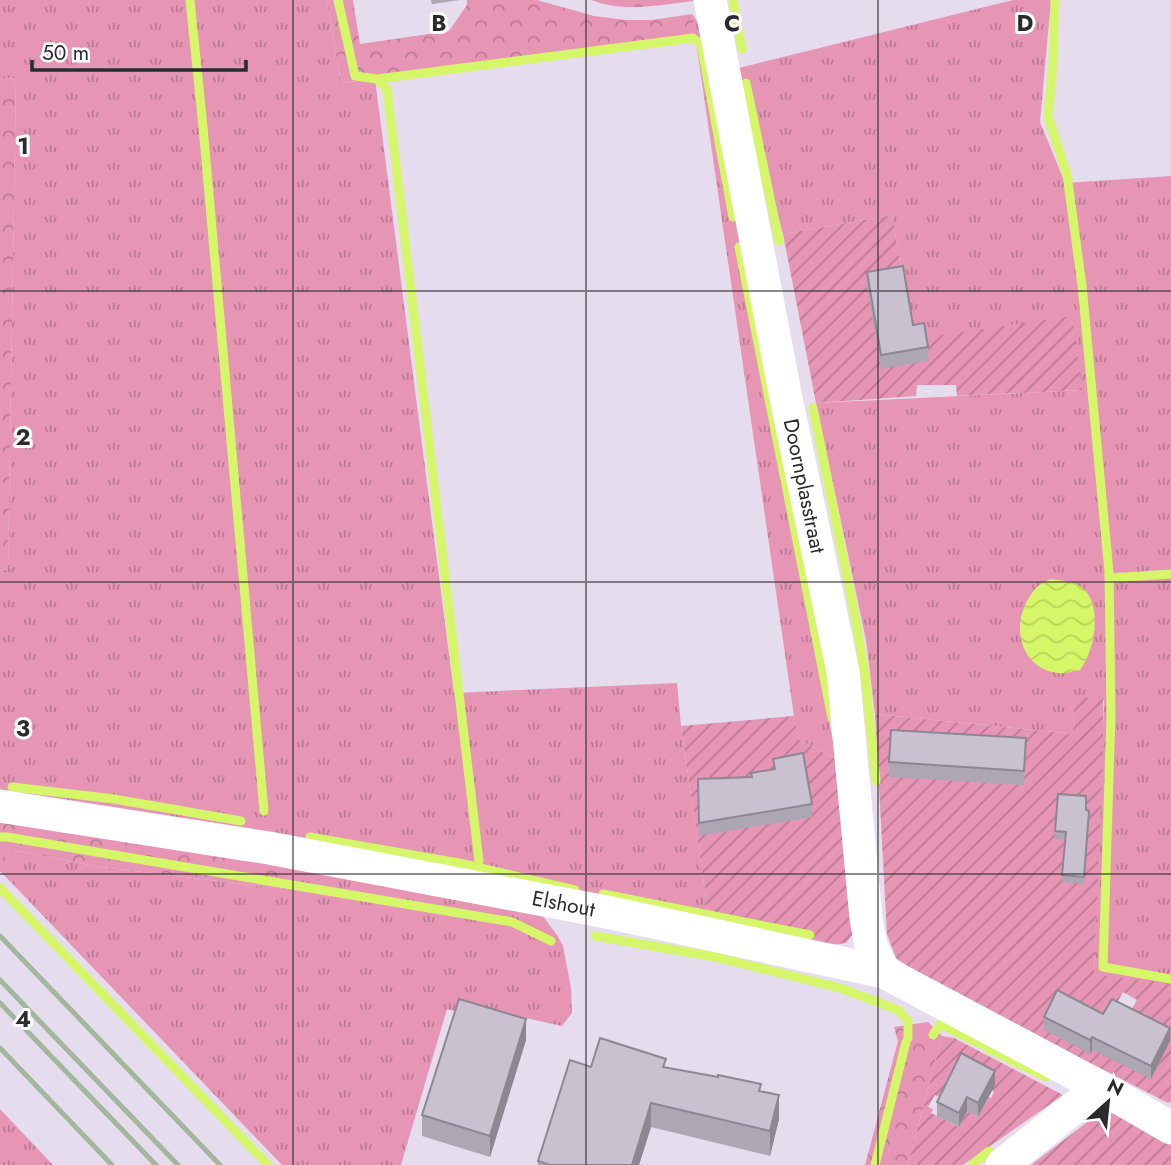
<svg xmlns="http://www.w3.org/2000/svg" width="1171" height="1165" viewBox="0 0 1171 1165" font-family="Jost,sans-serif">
<defs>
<pattern id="grass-tufts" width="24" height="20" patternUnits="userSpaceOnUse" patternTransform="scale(1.75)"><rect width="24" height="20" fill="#e795b4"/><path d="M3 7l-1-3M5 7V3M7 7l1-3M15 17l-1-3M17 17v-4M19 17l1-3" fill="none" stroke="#bb7a93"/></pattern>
<pattern id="forest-crowns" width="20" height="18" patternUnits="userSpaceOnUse" patternTransform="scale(1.75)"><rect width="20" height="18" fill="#e795b4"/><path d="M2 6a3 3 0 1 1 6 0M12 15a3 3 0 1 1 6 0" fill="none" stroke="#bb7a93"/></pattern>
<pattern id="garden-furrows" width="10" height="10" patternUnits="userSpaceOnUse" patternTransform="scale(1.75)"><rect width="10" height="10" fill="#e795b4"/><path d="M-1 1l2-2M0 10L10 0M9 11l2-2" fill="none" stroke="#bb7a93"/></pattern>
<pattern id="water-waves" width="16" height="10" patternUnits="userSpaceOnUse" patternTransform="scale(1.75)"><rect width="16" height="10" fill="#d5f669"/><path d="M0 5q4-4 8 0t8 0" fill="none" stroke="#b7d35b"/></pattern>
</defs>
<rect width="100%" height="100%" fill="#e5dcee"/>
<path fill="url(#grass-tufts)" d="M0,0H327L341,83L375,79L454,693L677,683L681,726L709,919L0,794V570L8,569L16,78L0,79Z
M1013,0H1051L1040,122L1065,183L1171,176V989L1094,975L1104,700L1074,698L1073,734L875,714L866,640L816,403L1082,390L913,339L892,215L783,234L739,68Z
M692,14L703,29L774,405L836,759L799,740L794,716Z
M19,851L99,867L285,889L295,863L542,915L557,935L563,946L571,988L572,1013L562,1026L494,1011L491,1022L447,1009L401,1165H282L4,875V853Z
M0,1109L53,1165H0Z"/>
<path fill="url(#forest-crowns)" d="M327,0H353L360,44L449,31L467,5V0H537L594,16L626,20H652L692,14L696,38L341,83Z
M591,0H693V1C659,5 624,13 591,0Z
M16,78L8,569L0,570V79Z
M0,817L295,863L285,889L99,867L19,851L5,853L4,875L0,871Z
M928,1022L942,1036L908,1165H865L898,1041L894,1027Z"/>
<path fill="url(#garden-furrows)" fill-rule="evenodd" d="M892,215L903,280L867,286L924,338L1072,316L1082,390L957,396L956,385H917L916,396L816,403L783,234Z
M1074,697L1103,699V759L1094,975L1162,982L1171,984V1102L1168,1103L928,980L896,958L887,934L875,714L1073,734ZM1123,992L1137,1000L1116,1035L1104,1027Z
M794,716L799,740L836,759L853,934L846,943L831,945L709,919L681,726Z
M942,1036L954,1038L1063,1095L963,1165H908ZM992,1090L994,1092L991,1098L989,1097L978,1117L967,1111L959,1127L931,1113L933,1109L928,1107L935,1095L945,1100Z
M1100,1105L1171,1139V1165H1031L1090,1120Z"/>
<path fill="url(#water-waves)" d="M1052,579C1061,581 1073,581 1080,586C1104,602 1095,651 1080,670C1073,671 1065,674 1058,673C1024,669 1012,633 1025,605C1029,597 1034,588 1042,583C1045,581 1049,580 1052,579Z"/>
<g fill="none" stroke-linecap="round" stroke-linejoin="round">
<path stroke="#d5f669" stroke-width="9" d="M190,0L203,127L264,811
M338,0L355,76L377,79L387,89L479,861
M733,0L742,49
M1055,0L1053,65L1048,116L1067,175L1082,285L1109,572L1111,715L1103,967L1171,979
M377,79L693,38L701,44L733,217
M746,83L779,241
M739,247L832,718
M813,408L855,616L865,675L876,781
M1109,578L1171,574
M12,787L114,799L241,821
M0,837H7L512,922L551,941
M310,837L464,864L575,890
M0,888L268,1165
M603,894L810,935
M595,936L715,957L840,988L898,1010L908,1021V1038
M933,1035L940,1024L980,1044
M987,1048L1046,1077
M875,1165L906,1042
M972,1165L989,1151"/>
<g stroke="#fff" stroke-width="33">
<path id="s1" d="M710,0L785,393L843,672L866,918L871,946L884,972"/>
<path id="s2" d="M0,806L269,848L612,913L884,972L1100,1087L1171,1128"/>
<path d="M1002,1165L1100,1087"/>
</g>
<path stroke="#a3b69e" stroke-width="5" d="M0,936L220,1165
M0,980L178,1165
M0,1003L156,1165
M0,1048L112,1165"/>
</g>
<path fill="#ada6b3" d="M431,0H460L432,4Z
M867,272L913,325L928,347V361L881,369L867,286Z
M1026,752L1024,785L889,777V762Z
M773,759L812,804V817L699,836L698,792L751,777V773L773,770Z
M1086,810L1089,818L1084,884L1062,882L1065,839H1055V831Z
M1103,1014L1170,1041L1151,1079L1092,1050L1090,1054L1044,1030V1017Z
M526,1040L490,1157L422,1136V1115Z
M591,1067L666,1068L761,1091L779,1119L770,1156L651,1127L639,1165H538V1161Z
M995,1085L978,1117L967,1111L959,1127L937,1116V1102Z"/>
<path fill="#8d8792" d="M526,1019V1040L490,1157V1136Z
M1170,1028V1041L1151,1079V1066Z
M1092,1037V1050L1090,1054V1040Z
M995,1071V1085L978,1117V1103Z
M779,1095V1119L770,1156V1131Z
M967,1097V1111L959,1127V1113Z
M651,1103V1127L639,1165H632Z"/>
<path fill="#c9c1d0" stroke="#8d8792" stroke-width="2" d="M903,266L913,325L924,323L928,347L881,355L867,272Z
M891,730L1026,738L1024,771L889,762Z
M803,753L812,804L699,823L698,779L752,777L751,773L775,769L773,759Z
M1058,794L1086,796V810L1089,811L1084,877L1062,875L1066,832L1055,831Z
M1057,990L1103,1014L1112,999L1170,1028L1151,1066L1092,1037L1090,1040L1044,1017Z
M459,999L526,1019L490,1136L422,1115Z
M600,1038L666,1059L663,1067L718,1077V1075L761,1084L759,1091L779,1095L770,1131L651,1103L632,1165H550L538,1161L570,1060L591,1067Z
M961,1053L995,1071L978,1103L967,1097L959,1113L937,1102Z"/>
<path fill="none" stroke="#2b2b2b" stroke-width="2" stroke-opacity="0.55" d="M293,0V1165M586,0V1165M878,0V1165M0,291H1171M0,582H1171M0,874H1171"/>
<g text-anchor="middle" stroke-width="6" stroke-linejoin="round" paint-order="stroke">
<g font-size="21" fill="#2b2b2b" stroke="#fff">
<text dy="7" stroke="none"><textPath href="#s1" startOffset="495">Doornplasstraat</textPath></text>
<text dy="7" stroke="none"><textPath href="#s2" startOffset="572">Elshout</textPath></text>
</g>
</g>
<g font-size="23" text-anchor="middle" font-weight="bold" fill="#2b2b2b" stroke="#fff" stroke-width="6" stroke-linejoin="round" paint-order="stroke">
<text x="439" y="31">B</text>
<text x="732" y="31">C</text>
<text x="1025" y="31">D</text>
<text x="23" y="154">1</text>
<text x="23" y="445">2</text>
<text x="23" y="736">3</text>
<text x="23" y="1027">4</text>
</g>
<g transform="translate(1108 1102) rotate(27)" stroke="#ffffff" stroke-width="5" paint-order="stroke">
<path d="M0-5L12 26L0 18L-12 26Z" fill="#2b2b2b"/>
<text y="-10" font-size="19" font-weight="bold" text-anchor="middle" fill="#2b2b2b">N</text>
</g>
<path d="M32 60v10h214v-10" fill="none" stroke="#2b2b2b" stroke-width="3.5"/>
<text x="42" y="60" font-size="21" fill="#2b2b2b" stroke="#ffffff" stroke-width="5" paint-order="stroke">50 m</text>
</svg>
